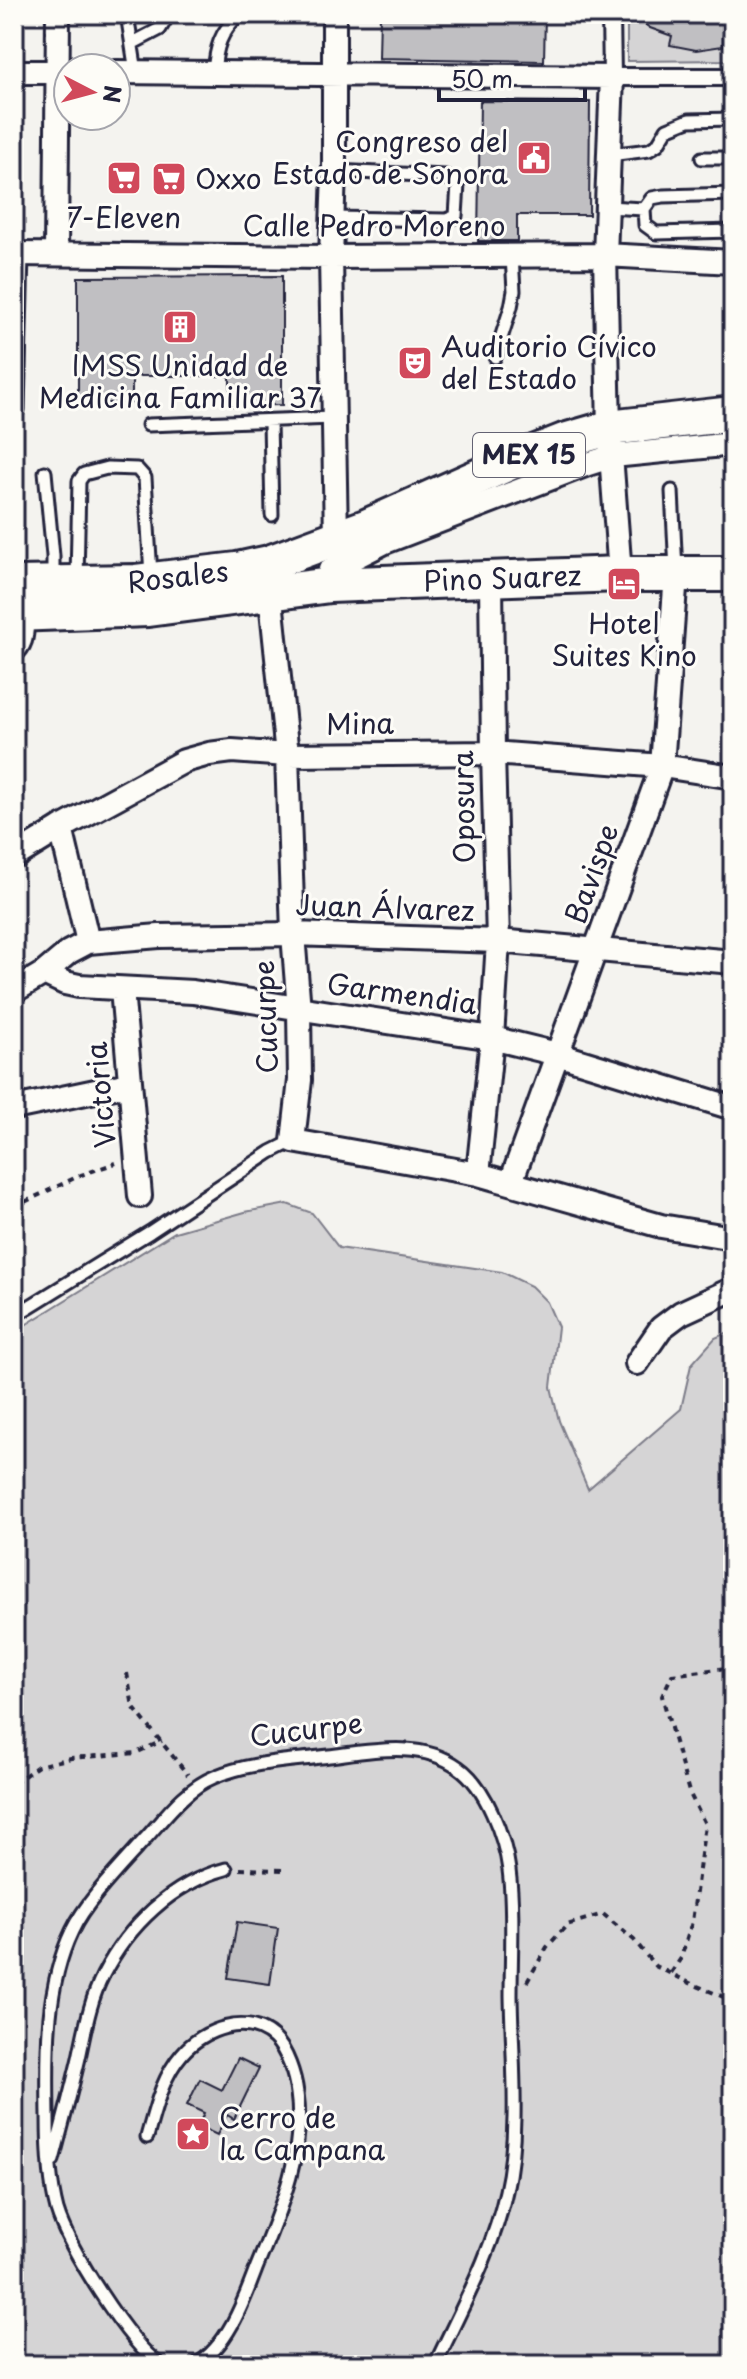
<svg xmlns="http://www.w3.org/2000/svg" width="747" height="2379" viewBox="0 0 747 2379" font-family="'Playpen Sans',sans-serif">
<rect width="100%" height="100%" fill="#f4f3ef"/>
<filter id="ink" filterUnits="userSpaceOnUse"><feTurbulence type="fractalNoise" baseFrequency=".0125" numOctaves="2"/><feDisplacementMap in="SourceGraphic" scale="16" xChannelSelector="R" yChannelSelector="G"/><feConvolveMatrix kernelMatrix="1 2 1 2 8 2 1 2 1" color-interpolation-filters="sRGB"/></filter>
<g filter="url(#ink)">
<path fill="#d5d4d5" stroke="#7c7b88" stroke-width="2" d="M627,14H733V60L627,61Z
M287,1204L312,1213L339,1248L502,1272L531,1286L547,1302L558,1327L551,1387L559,1421L588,1489L681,1409L691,1365L715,1338L733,1330V2365H14V1332L175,1232L245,1212Z"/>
<path fill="#c0bfc2" stroke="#22223b" stroke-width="2" d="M380,14H545L544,61L379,58Z
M631,14H733V32L723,36V46L696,50L670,45L672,36L650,28Z
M480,101L590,102L589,215H517V241H478Z
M282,276V405L230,406V376H132V403H78V277Z
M237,1922L278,1928L270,1984L228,1978Z
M238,2058L259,2068L234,2119L227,2115L217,2135L198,2126L204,2113L187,2105L200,2079L222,2090Z"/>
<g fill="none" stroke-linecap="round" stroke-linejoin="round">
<g stroke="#22223b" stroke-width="17">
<path id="service" d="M127,14L136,72
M133,43L160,29L169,14
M214,73C216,47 220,33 239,14
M609,155L649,150L658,144L667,129L689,120L733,119
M702,158H733
M733,194L663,196L652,198L644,209L645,225L656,233L733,231
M607,207L644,209
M333,218L446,220L456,216L458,184L445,176L334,171
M495,357L511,307L514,291L512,256
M18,410L22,254
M270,421L272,515
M148,425L334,418
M45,472L53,556V578
M672,491L676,571
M77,580L79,481L84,474L107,468L137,469L145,478L151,575
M14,657C28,646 27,635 28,618
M14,1316L150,1232L271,1152L293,1141
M147,2137C155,2109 162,2077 182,2054C203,2029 247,2013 274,2038C287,2050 295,2076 297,2093C306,2153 278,2215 256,2269C244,2301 227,2348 195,2365
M53,2160C62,2126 71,2092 79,2058C85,2030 90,2000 103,1975C128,1926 172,1883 226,1869
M160,2365C128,2342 68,2248 57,2210C49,2180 48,2147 48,2116C47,2056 45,1987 72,1931C86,1901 122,1865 145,1839C165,1817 185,1789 214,1777C249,1762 291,1761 329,1756C371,1751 421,1740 458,1767C486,1786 505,1838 509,1870C514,1908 511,1956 511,1996C512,2058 520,2130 506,2191C493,2252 461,2309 435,2365"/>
</g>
<g stroke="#22223b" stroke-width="22">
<path id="pedestrian" d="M611,14L612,77H733"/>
</g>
<g stroke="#22223b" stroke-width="28">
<path id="minor" d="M334,14V171L331,257L336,538L342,564L355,585
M14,72H68
M116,72L612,77L605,255L609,428L620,574
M14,254L331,257L605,255L733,262
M56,254L58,14
M330,570L385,542L588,464L613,456L733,444
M269,580L287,755L293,934L299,1010L300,1080L293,1141L478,1174L661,1226L733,1238
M61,828L88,942
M14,857L61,828L184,761L209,754L232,751L287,755L493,753L662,766L733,777
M44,973L69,952L88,942L159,936L293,934L498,941L733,962
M122,989L140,1196
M14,991L44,973L65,983L79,986L193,992L492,1038L557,1054L733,1108
M14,1108L129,1084
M478,1174L492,1038L498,941L493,753L491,581
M511,1182L662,766L676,574
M637,1363L661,1328L681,1313L733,1289"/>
</g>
<g stroke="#22223b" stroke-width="40">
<g id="primary">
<path id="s1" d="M14,584L136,582L237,570L269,563L366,527L511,462L564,441L609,428L733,414"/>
<path id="s2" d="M14,614L148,609L330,585L620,574H733"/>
</g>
</g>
<path stroke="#22223b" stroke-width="4" stroke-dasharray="6 6" stroke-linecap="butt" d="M14,1207L81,1175L116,1163
M127,1673L133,1707L188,1775
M14,1783L38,1766L71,1758L136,1753L162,1741
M240,1869L285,1870
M671,1973L681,1958L692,1922L705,1824L689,1792L662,1696L672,1675L733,1667
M527,1982L547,1947L567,1925L603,1914L634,1940L655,1966L690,1983L731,2000L733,2003"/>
<use href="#service" stroke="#fdfcf7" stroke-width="11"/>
<use href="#pedestrian" stroke="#fdfcf7" stroke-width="16"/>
<use href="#minor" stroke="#fdfcf7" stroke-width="22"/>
<use href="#primary" stroke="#fdfcf7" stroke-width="34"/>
</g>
</g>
<defs>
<g id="civic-square" transform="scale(1.8)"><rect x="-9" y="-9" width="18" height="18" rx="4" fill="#d1495b" stroke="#fdfcf7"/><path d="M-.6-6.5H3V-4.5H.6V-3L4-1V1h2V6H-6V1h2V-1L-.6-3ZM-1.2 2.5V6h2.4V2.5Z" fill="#fff"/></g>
<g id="supermarket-square" transform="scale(1.8)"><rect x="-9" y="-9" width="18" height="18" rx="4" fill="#d1495b" stroke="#fdfcf7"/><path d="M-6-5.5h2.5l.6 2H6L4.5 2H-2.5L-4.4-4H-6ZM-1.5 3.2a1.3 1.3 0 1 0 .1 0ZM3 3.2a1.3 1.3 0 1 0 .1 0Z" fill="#fff"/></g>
<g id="building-square" transform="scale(1.8)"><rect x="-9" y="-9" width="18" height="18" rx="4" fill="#d1495b" stroke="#fdfcf7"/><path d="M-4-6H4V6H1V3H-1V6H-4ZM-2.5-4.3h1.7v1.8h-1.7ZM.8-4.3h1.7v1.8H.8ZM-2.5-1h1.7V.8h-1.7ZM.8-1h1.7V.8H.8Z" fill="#fff"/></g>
<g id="theatre-square" transform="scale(1.8)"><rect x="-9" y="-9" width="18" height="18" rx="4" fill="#d1495b" stroke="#fdfcf7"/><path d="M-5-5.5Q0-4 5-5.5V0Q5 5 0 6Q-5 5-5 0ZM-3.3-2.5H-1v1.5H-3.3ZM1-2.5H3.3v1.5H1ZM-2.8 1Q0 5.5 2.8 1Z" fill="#fff"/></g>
<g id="hotel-square" transform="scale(1.8)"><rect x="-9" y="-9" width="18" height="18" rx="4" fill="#d1495b" stroke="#fdfcf7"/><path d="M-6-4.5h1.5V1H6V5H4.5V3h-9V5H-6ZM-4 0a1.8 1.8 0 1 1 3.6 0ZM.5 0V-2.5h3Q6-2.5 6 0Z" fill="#fff"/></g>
<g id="sight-square" transform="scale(1.8)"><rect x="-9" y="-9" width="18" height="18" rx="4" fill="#d1495b" stroke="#fdfcf7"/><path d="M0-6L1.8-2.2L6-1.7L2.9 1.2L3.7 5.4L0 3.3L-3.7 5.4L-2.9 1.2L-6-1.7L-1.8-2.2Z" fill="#fff"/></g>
</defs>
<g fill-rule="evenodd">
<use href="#civic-square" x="534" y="158"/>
<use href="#supermarket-square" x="124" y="178"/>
<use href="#supermarket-square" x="169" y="179"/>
<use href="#building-square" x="180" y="327"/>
<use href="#theatre-square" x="415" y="363"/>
<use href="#hotel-square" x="624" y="584"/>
<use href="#sight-square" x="193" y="2134"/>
</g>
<g text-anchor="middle" stroke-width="6" stroke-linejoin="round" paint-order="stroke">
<rect fill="#fdfcf7" stroke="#646373" stroke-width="2" x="473" y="433" width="112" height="44" rx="6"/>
<g font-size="26" font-weight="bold" fill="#22223b">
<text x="529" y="464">MEX 15</text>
</g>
<g font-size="28" fill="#22223b" stroke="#fdfcf7" text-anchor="start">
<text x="508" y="152" text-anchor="end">Congreso del<tspan x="508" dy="32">Estado de Sonora</tspan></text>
<text x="195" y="189">Oxxo</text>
<text x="124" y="228" text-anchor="middle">7-Eleven</text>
<text x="441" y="357">Auditorio Cívico<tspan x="441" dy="32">del Estado</tspan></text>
<text x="180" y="376" text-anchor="middle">IMSS Unidad de<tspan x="180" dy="32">Medicina Familiar 37</tspan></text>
<text x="624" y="634" text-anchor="middle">Hotel<tspan x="624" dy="32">Suites Kino</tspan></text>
<text x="219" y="2128">Cerro de<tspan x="219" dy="32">la Campana</tspan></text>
</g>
<g font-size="28" fill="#22223b" stroke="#fdfcf7">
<text x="374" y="236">Calle Pedro Moreno</text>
<text dy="10" stroke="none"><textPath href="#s1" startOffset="164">Rosales</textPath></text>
<text dy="10" stroke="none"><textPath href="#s2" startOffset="490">Pino Suarez</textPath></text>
<text transform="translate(360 724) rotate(-1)" y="10">Mina</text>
<text transform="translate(464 807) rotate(-91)" y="10">Oposura</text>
<text transform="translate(592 874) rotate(-70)" y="10">Bavispe</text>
<text transform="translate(385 908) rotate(2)" y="10">Juan Álvarez</text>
<text transform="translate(402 994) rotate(8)" y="10">Garmendia</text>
<text transform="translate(266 1017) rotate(-92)" y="10">Cucurpe</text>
<text transform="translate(101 1095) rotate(-95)" y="10">Victoria</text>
<text transform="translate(306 1730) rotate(-7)" y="10">Cucurpe</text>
</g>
</g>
<rect width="747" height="2379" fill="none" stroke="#fdfcf7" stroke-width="48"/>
<rect x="24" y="24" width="699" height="2331" fill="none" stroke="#22223b" stroke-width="3" filter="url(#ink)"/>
<g transform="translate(92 92) rotate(96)"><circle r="38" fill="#fdfcf7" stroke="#a5a5ac" stroke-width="2"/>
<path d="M0-6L14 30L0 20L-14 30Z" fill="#d1495b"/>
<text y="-12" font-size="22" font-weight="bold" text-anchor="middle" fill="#22223b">N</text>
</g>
<path d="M439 88v12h146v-12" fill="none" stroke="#22223b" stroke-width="4"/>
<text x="451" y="88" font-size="24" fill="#22223b" stroke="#fdfcf7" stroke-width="6" paint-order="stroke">50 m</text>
</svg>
